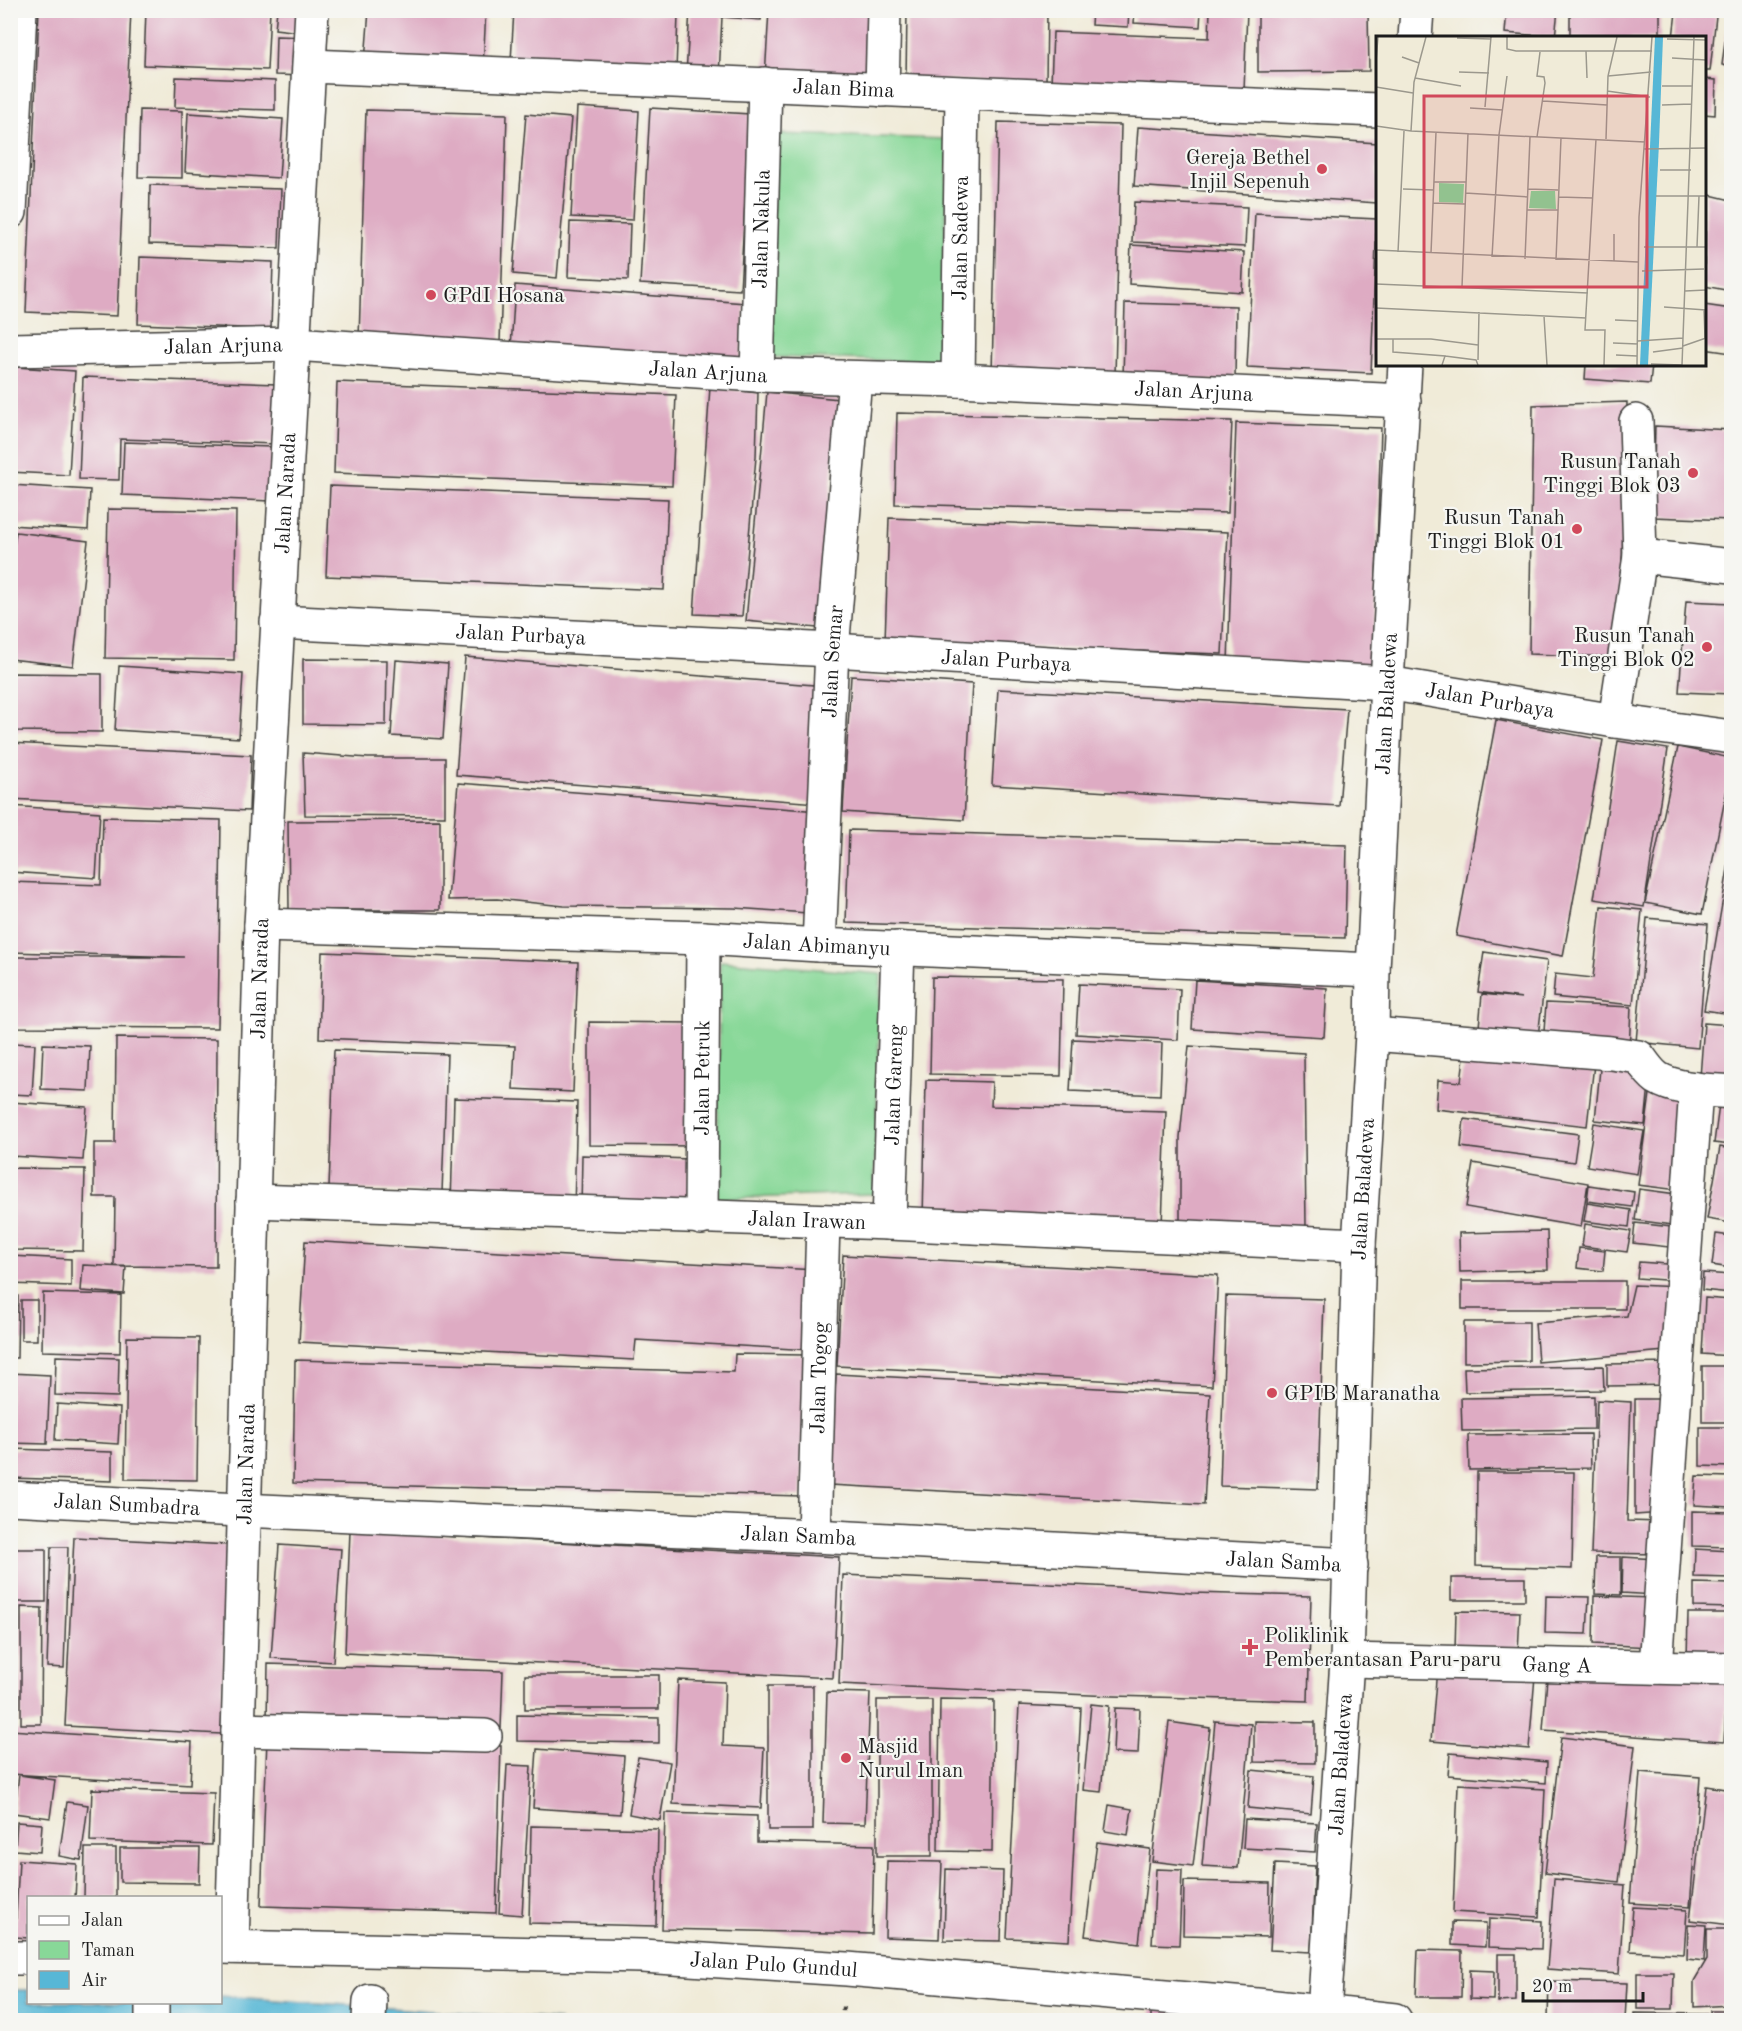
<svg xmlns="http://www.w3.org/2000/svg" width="1742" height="2031" viewBox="0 0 1742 2031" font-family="'Old Standard TT',serif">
<rect width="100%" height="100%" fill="#f6f6f2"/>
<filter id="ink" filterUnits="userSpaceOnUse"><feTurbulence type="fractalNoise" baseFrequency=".0167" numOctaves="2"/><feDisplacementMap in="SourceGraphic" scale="12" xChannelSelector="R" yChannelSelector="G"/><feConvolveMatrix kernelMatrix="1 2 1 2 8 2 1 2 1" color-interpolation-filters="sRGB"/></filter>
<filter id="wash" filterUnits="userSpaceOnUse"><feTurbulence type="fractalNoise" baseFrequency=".008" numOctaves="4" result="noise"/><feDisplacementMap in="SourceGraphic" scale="24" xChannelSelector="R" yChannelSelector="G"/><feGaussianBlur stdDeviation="1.35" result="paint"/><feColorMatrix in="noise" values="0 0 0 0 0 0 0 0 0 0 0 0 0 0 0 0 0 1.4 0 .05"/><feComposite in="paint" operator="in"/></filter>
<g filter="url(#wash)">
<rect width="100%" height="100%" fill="#f0ebd8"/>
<path fill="#88d898" stroke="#527a5a" stroke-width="1.5" d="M775,134L948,139L941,362L769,357Z
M720,961L881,974L874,1194L717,1199Z"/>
<path fill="#57b7d6" stroke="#3a6a79" stroke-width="1.5" d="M11,1990H28V2002H220L221,1996L233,1997L560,2020H11Z"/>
<g id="blocks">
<path fill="#deabc3" d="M39,10H131L117,316L26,312Z
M146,10H270L267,70L144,65Z
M277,10H302L300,32L275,29Z
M369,10H486L483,68L365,61Z
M514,10H599L678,15L676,71L511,61Z
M690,10H762L761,20L722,17L719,76L686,74Z
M769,10H874L870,83L765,77Z
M907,10L1047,11L1046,82L906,80Z
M1092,10H1129L1128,27L1091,25Z
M1135,10H1201L1200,27L1134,23Z
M1210,10H1247L1244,91L1051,84L1053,32L1209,38Z
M1258,10H1368L1369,71L1258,72Z
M1507,10H1558L1555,37L1505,33Z
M1729,10H1731V67L1722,65Z
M1660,12V38H1570V13Z
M1676,12L1716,16L1710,71H1704V38H1673Z
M276,36L307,37L306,76L275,75Z
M176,77L275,81V110L175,107Z
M1704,79L1716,80L1715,115L1704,114Z
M577,107L639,111L633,220L571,217Z
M650,108L750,114L740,290L640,284Z
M140,110L182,111V178L138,177Z
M366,110L507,114L500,343L359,339Z
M188,113L283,119L279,178L185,172Z
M526,114L571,118L557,278L513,274Z
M998,122L1121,125L1115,376L992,373Z
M1138,127L1377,143V203L1134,186Z
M150,185L281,189L279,248L149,244Z
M1706,194L1731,200V291L1704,286Z
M1134,202L1247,207L1245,247L1132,242Z
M1255,213L1377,219L1371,373L1247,367Z
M570,222L630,224L628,280L568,277Z
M1131,245L1244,252L1242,292L1129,284Z
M140,257L273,262L271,329L138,324Z
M515,285L745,303L740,366L511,348Z
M1125,303L1236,306L1235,381L1123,378Z
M1704,305L1731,309V353L1704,349Z
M1586,364H1652L1650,384L1585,379Z
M15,367L75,371L69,475L10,472Z
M83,377L277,384L275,444L120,439L119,480L79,479Z
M337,382L676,395L672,486L334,473Z
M710,387L758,393L756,457L742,616L694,614Z
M767,392L839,399L817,628L746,621Z
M1627,402L1619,657L1529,654L1533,405Z
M897,413L1232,421L1228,513L895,504Z
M1236,423L1381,428L1373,668L1228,663Z
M1655,426L1731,430V520L1653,517Z
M124,442L273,447L271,501L122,495Z
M11,485L90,490L88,530L10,525Z
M330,486L668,499L664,590L326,576Z
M108,509L236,511L234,660L105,658Z
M889,518L1228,532L1222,654L885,642Z
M16,532L88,541L73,666L10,659V575Z
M1686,601L1731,603V694L1679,692Z
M465,657L826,686L817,803L456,775Z
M303,659L387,660L386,725L303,724Z
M396,660L448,664L443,739L391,736Z
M119,666L243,674L239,738L115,730Z
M10,673L102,674V732L10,731Z
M851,676L972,684L964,820L843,812Z
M998,689L1347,709L1339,806L992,785Z
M1496,720L1603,740L1563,956L1456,936Z
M1618,741L1668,749L1644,907L1594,899Z
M10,743L251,755L249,811L10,799Z
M1678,747L1731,758V769L1702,914L1645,903Z
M303,753L368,758H445V816L305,815Z
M458,783L819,811L808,913L734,908L564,906L497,899L448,900Z
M10,806L100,812L96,878L10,872Z
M103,817L221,820L218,1028L10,1027V957H184L10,952V882L101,885Z
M440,820V910H289L288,821Z
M849,830L1347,845L1345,938L846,923Z
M1730,857H1731V1014L1704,1010Z
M1601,906L1642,910L1633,1005L1553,997L1555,974L1593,978Z
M1647,918L1708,924L1698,1048L1636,1042Z
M322,952L578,962L573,1092L513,1089L515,1046L319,1038Z
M1484,952L1547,961L1537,1045L1478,1038L1482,994L1522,998L1478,992Z
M932,977L1063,979L1061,1076L930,1074Z
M1195,980L1327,988L1324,1037L1192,1029Z
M1079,984L1180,989L1178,1040L1076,1034Z
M1546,1003L1631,1007L1629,1052L1543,1046Z
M589,1022L697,1023L696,1146L589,1145Z
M1704,1023L1731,1025V1081L1700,1078Z
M116,1038L217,1039L216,1267L114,1266L115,1197H94V1143H115Z
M1073,1039L1162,1043L1160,1095L1070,1091Z
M10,1043L35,1044L32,1095L10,1094Z
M43,1044L90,1046L88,1091L41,1089Z
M1189,1046L1304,1053L1306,1228H1180V1137Z
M1465,1049L1594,1064L1587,1126L1436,1109L1438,1080L1461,1082Z
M334,1050L447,1054L442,1193L329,1188Z
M1600,1069L1650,1074L1645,1125L1595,1120Z
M926,1080L992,1082L991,1106L1166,1111L1162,1226L923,1219Z
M1650,1094L1694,1100L1686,1191L1638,1185Z
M454,1098L577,1102L574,1208L451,1205Z
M10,1102L87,1107L83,1160L10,1156Z
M1719,1105L1731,1107V1145L1714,1143Z
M1464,1119L1578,1134L1574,1162L1461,1147Z
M1594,1123L1644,1131L1637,1174L1587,1166Z
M1720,1147L1731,1149V1223L1707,1219Z
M582,1155L689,1159L688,1213L581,1209Z
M1473,1163L1588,1183L1581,1227L1466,1207Z
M10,1168L85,1169L83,1251L10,1250Z
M1589,1185L1634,1192L1632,1207L1587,1201Z
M1639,1189L1676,1194L1672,1225L1635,1220Z
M1587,1203L1631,1210L1629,1227L1584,1221Z
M1635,1223L1681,1228L1678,1248L1633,1243Z
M1585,1224L1631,1231L1627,1252L1582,1246Z
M1547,1231L1548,1270L1460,1272L1459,1233Z
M1716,1234L1731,1236V1268L1712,1265Z
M305,1241L815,1270L810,1350L636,1340L634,1360L299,1342Z
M1579,1248L1605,1251L1603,1271L1577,1268Z
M843,1255L1218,1275L1212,1386L837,1366Z
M10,1256L71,1259V1286L10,1284Z
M1639,1262L1680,1265L1678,1281L1637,1278Z
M83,1265L126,1267L124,1294L81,1291Z
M1703,1273L1731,1275V1293L1702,1290Z
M1462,1281H1625V1309H1462Z
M1634,1285L1680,1287L1677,1350L1538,1362L1535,1323L1627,1316Z
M43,1293L121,1295L120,1353L42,1351Z
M10,1296H18L17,1358H10Z
M1226,1296L1324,1299L1318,1489L1220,1486Z
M1705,1298L1731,1300V1356L1702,1354Z
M21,1300H37V1340H21Z
M1464,1322H1529V1361L1464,1362Z
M127,1337L199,1338L197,1480L125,1479Z
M735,1354L805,1355L801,1496L293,1483L295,1360L734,1372Z
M56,1356L119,1358L118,1397L55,1395Z
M1675,1363V1385L1607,1386V1364Z
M1603,1366L1604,1390L1465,1392L1464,1368Z
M1702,1366H1731V1422H1702Z
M10,1373L50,1375L47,1444L10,1443Z
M836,1374L1210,1394L1204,1505L830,1485Z
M1594,1396V1429L1462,1431L1461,1398Z
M1635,1399H1665L1664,1513L1635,1515Z
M1597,1400L1631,1402L1627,1521L1661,1522L1660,1554L1591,1553Z
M57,1404L120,1408L118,1444L55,1440Z
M1700,1427H1731V1467L1700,1466Z
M1590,1434L1591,1468L1469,1470L1468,1435Z
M10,1449L112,1452V1481L10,1478Z
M1477,1472H1574L1572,1569L1476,1566Z
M1696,1476L1731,1477V1507L1694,1505Z
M1692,1511L1731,1512V1547L1692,1546Z
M350,1531L839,1557L833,1678L345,1653Z
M74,1537L229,1545L221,1734L65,1726Z
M279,1545L341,1549L333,1662L271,1658Z
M51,1547H68L64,1668L47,1667Z
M10,1549H46V1602H10Z
M1695,1549L1731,1551V1578L1694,1577Z
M1596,1557H1621V1595L1595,1594Z
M1623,1557L1656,1559L1654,1595L1622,1593Z
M843,1575L1117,1587L1192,1593L1311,1596L1308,1701L1113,1696L839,1684Z
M1451,1578H1525V1600H1451Z
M1694,1583L1731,1584V1608L1694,1607Z
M1546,1596L1589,1597L1587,1634L1545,1633Z
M1594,1596L1652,1598L1651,1647L1593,1644Z
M10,1605H16L15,1714H10Z
M21,1607L42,1608L41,1724H21Z
M1456,1611L1520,1612L1518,1653L1455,1651Z
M1688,1613H1731V1662L1687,1661Z
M268,1664L503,1671L501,1728L267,1720Z
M1548,1666L1728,1678L1724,1742L1543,1730Z
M1437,1668L1535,1676L1529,1749L1431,1741Z
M525,1675H659V1709H525Z
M678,1680L725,1682L723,1746L764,1748L761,1808L673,1804Z
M768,1686H813V1830H768Z
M827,1692L870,1693L865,1824L823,1823Z
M940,1699L994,1700L992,1852L938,1851Z
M877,1700H932V1856H877Z
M1091,1704L1109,1706L1101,1792L1083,1790Z
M1019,1705L1081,1708L1069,1941L1007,1938Z
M1115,1708L1140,1709L1138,1754L1113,1753Z
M517,1715L659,1718V1743L517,1741Z
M1215,1721L1251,1724L1238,1868L1202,1866Z
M1254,1721L1315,1722V1763L1254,1762Z
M1169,1722L1210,1728L1193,1866L1152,1861Z
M10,1730L192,1742L190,1785L10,1774Z
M1561,1737L1635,1746L1619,1882L1545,1873Z
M267,1738L501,1746L496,1913L261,1906Z
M537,1749L624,1756L620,1814L533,1808Z
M1450,1753L1547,1762L1546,1783L1448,1775Z
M638,1757L670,1762L660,1820L629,1814Z
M507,1765L531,1766L522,1915L499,1913Z
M1251,1770L1314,1776L1311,1814L1248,1808Z
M1640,1772L1700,1777L1690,1907L1630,1903Z
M19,1775L55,1780L50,1818L14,1813Z
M1458,1784L1545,1789L1539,1917L1453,1912Z
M1706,1786L1731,1790V1925L1690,1920Z
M92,1789L214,1793L212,1845L90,1841Z
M67,1802L88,1805L81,1860L59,1856Z
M1109,1805L1132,1809L1128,1835L1105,1831Z
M665,1813L757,1816V1842L874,1845L872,1934L662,1929Z
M1245,1819L1317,1823L1315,1852L1243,1848Z
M17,1822L42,1824L40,1852L15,1850Z
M531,1826L658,1829L656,1926L529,1923Z
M1097,1842L1150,1849L1139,1943L1085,1936Z
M85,1848H116V1898H84Z
M120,1848H200L199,1883L120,1882Z
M19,1860L77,1864L75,1898H28V1938L15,1937Z
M887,1861L942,1862L939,1939L885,1937Z
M1275,1864L1315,1866L1311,1952L1270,1950Z
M946,1869L1003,1871L1001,1941L944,1940Z
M1156,1869L1182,1870L1179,1945L1152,1944Z
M1554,1879L1625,1885L1619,1974L1547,1969Z
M1184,1881L1270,1883L1269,1937L1183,1935Z
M1633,1907L1687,1910L1684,1954L1630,1951Z
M1489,1918L1542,1921L1541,1949L1488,1947Z
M1452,1922L1486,1923L1485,1947L1452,1945Z
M1688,1924L1706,1925L1704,1961L1687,1959Z
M1707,1929H1731V2005L1694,2007V1981L1707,1959Z
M1418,1950L1462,1951L1461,1997H1416Z
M1498,1954H1516V2001L1498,2002Z
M1470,1970L1494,1971L1493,2000L1470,1999Z
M1637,1973H1674L1673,2009H1637Z
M1549,1981L1627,1983L1625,2020H1548Z
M1151,2009L1240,2010L1239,2020H1151Z
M1710,2011H1731V2020H1710Z
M1634,2013L1707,2014V2020H1634Z"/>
</g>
</g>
<g filter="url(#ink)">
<use href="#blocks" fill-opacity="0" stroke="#3c3b38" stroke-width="1.5"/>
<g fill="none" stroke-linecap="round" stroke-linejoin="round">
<g stroke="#3c3b38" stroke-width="36">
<g id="minor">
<path d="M1415,38L1417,10"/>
<path id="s1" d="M310,66L1378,110"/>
<path d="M882,90L884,10"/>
<path d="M10,212L20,10"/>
<path id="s2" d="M10,350L294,344L757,375L958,380L1404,401"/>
<path id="s3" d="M757,375L765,84"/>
<path id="s4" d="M958,380L962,94"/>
<path d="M1640,556L1732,566"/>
<path id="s5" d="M277,622L832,650L1387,683L1615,721L1732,737"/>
<path d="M1615,721L1640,556L1636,421"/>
<path id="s6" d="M261,925L703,938L819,945L1373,970"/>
<path id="s7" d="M819,945L832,650L855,378"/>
<path d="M1372,1034L1611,1053L1639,1057C1644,1064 1650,1073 1657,1078C1676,1090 1710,1090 1732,1092"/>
<path id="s8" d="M253,1201L889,1223L1359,1245"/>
<path id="s9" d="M701,1218L703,938"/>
<path id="s10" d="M889,1223L898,948"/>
<path id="s11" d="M10,1498L198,1508L814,1536L1351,1565"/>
<path id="s12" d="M814,1536L823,1222"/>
<path id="s13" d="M1347,1660L1732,1669"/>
<path d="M1656,1667L1696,1089"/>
<path d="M238,1730L485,1736"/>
<path id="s14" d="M220,1947L642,1956L847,1969L1257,2005L1395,2020"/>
<path id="s15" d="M232,1947L261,925L312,10"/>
<path d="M10,1958H28"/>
<path d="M152,2002V2020"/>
<path id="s16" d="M1324,2013L1347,1660L1359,1245L1372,1034L1373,970L1387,683L1405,364"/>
<path d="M369,2020L370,2001"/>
</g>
</g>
<path stroke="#3c3b38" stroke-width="4" stroke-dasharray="4.5 4.5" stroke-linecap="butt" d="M842,2020L843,2005"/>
<use href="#minor" stroke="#fff" stroke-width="33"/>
</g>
</g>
<g fill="#d1495b" stroke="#f6f6f2" stroke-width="2">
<circle cx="1322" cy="169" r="6"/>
<circle cx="431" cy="295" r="6"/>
<circle cx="1693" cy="473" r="6"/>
<circle cx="1577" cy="529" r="6"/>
<circle cx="1707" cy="647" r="6"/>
<circle cx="1272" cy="1393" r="6"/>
<path d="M1247 1638h6v6h6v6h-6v6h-6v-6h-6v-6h6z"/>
<circle cx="846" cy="1758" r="6"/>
</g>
<g text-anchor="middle" stroke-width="4.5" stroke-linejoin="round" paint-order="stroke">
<g font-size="21" fill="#1c1c1c" stroke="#f6f6f2">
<text dy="7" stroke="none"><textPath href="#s1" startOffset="534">Jalan Bima</textPath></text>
<text dy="7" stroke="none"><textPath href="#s3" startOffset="146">Jalan Nakula</textPath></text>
<text dy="7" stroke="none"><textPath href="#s4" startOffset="142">Jalan Sadewa</textPath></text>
<text dy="7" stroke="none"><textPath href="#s2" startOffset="213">Jalan Arjuna</textPath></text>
<text dy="7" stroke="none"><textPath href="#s2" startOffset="699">Jalan Arjuna</textPath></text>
<text dy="7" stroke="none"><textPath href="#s2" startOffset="1185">Jalan Arjuna</textPath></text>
<text dy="7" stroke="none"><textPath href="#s15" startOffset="1455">Jalan Narada</textPath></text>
<text dy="7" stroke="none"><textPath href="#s5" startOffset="244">Jalan Purbaya</textPath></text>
<text dy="7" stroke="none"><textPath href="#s5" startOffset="730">Jalan Purbaya</textPath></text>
<text dy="7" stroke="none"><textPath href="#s7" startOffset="284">Jalan Semar</textPath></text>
<text dy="7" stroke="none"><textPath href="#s5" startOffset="1216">Jalan Purbaya</textPath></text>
<text dy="7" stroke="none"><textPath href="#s16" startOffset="1311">Jalan Baladewa</textPath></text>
<text dy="7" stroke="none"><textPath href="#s6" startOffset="556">Jalan Abimanyu</textPath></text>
<text dy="7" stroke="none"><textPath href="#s15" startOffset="969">Jalan Narada</textPath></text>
<text dy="7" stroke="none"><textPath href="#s9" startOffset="140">Jalan Petruk</textPath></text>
<text dy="7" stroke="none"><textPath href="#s10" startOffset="138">Jalan Gareng</textPath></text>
<text dy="7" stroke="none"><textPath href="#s16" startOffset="825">Jalan Baladewa</textPath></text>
<text dy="7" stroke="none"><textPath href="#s8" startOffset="554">Jalan Irawan</textPath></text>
<text dy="7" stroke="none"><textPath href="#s12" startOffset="158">Jalan Togog</textPath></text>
<text dy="7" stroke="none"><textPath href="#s15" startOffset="483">Jalan Narada</textPath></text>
<text dy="7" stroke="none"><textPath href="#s11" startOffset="117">Jalan Sumbadra</textPath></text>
<text dy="7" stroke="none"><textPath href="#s11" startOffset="789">Jalan Samba</textPath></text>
<text dy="7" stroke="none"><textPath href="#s11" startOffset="1275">Jalan Samba</textPath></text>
<text dy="7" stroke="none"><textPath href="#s13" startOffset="210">Gang A</textPath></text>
<text dy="7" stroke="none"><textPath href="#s16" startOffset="249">Jalan Baladewa</textPath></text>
<text dy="7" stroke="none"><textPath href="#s14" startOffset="554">Jalan Pulo Gundul</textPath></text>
</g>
<g font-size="21" fill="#1c1c1c" stroke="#f6f6f2" text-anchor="end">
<text x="1310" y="164">Gereja Bethel<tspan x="1310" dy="24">Injil Sepenuh</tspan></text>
<text x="443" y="302" text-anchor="start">GPdI Hosana</text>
<text x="1681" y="468">Rusun Tanah<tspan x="1681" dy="24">Tinggi Blok 03</tspan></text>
<text x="1565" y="524">Rusun Tanah<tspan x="1565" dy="24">Tinggi Blok 01</tspan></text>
<text x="1695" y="642">Rusun Tanah<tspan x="1695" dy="24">Tinggi Blok 02</tspan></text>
<text x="1284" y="1400" text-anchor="start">GPIB Maranatha</text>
<text x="1264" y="1642" text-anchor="start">Poliklinik<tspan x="1264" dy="24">Pemberantasan Paru-paru</tspan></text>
<text x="858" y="1753" text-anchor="start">Masjid<tspan x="858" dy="24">Nurul Iman</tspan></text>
</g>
</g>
<g transform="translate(1376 36)">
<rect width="330" height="330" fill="#f0ebd8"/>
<path d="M63,147L88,148L87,167L63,166ZM155,155H179L180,173L153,172Z" fill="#88d898"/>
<path d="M279,1H287L283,107L272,329H264Z" fill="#57b7d6"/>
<path fill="none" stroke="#9b988d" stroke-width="1.5" d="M131,1V13L140,15H276M81,2L115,3M291,3L330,4M210,15L211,42M26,21L43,27M296,22L330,24M0,25L2,1M83,36L113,37M232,40L275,36M39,42L85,50M286,50H316M0,51L37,57M231,55L274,61M167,65L231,69M286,69L315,68M109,71L115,1M94,72L127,74M0,90L35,95L269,106M35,95L38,46L50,1M161,101L169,47L168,41L161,40L164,16M220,103L209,294H229L228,329M230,103L232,40L241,1M268,113L330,112M284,134H315M58,146H90M27,153L58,154M152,153L182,154M89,157L152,161M280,160H330M182,161L217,162M57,167L89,168M151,174H182M268,211H330M321,211L323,160M0,214L262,226M22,216L28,95M55,217L60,96M116,221L123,99L131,40M149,223L154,101M180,224L185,102M238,225V198M266,235L328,233M0,248L212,257M86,251L92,97M309,255L330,254M288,271L330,274M0,272L210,282M328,274L329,302M168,280L171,329M239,284L262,285M0,303H55L102,309M17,303V316L69,320L66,329M262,305L307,302M237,307L262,308M307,310L330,302M277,316L307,312M240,319L261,320M69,320L100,324L102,329M102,324L103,276M275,328L306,329M261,329L263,181L276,1M306,329L318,1"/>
<path fill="#d1495b" fill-opacity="0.15" stroke="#d1495b" stroke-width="3" d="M48,60H271V251H48Z"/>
<rect width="330" height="330" fill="none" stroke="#1c1c1c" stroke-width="3"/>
</g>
<rect width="1742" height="2031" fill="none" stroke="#f6f6f2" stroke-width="36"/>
<rect x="27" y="1896" width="195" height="108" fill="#f6f6f2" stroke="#9f9f9c" stroke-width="1.5"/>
<rect x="39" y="1916" width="30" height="9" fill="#ffffff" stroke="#9f9f9c" stroke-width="1.5"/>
<text x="81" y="1926" font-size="18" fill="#1c1c1c">Jalan</text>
<rect x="39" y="1941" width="30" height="18" fill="#88d898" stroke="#9f9f9c" stroke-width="1.5"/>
<text x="81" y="1956" font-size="18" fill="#1c1c1c">Taman</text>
<rect x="39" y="1971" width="30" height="18" fill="#57b7d6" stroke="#9f9f9c" stroke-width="1.5"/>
<text x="81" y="1986" font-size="18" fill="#1c1c1c">Air</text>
<path d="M1523 1992v9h120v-9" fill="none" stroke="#1c1c1c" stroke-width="3"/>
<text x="1532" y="1992" font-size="18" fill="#1c1c1c" stroke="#f6f6f2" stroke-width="4.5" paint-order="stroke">20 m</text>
</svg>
